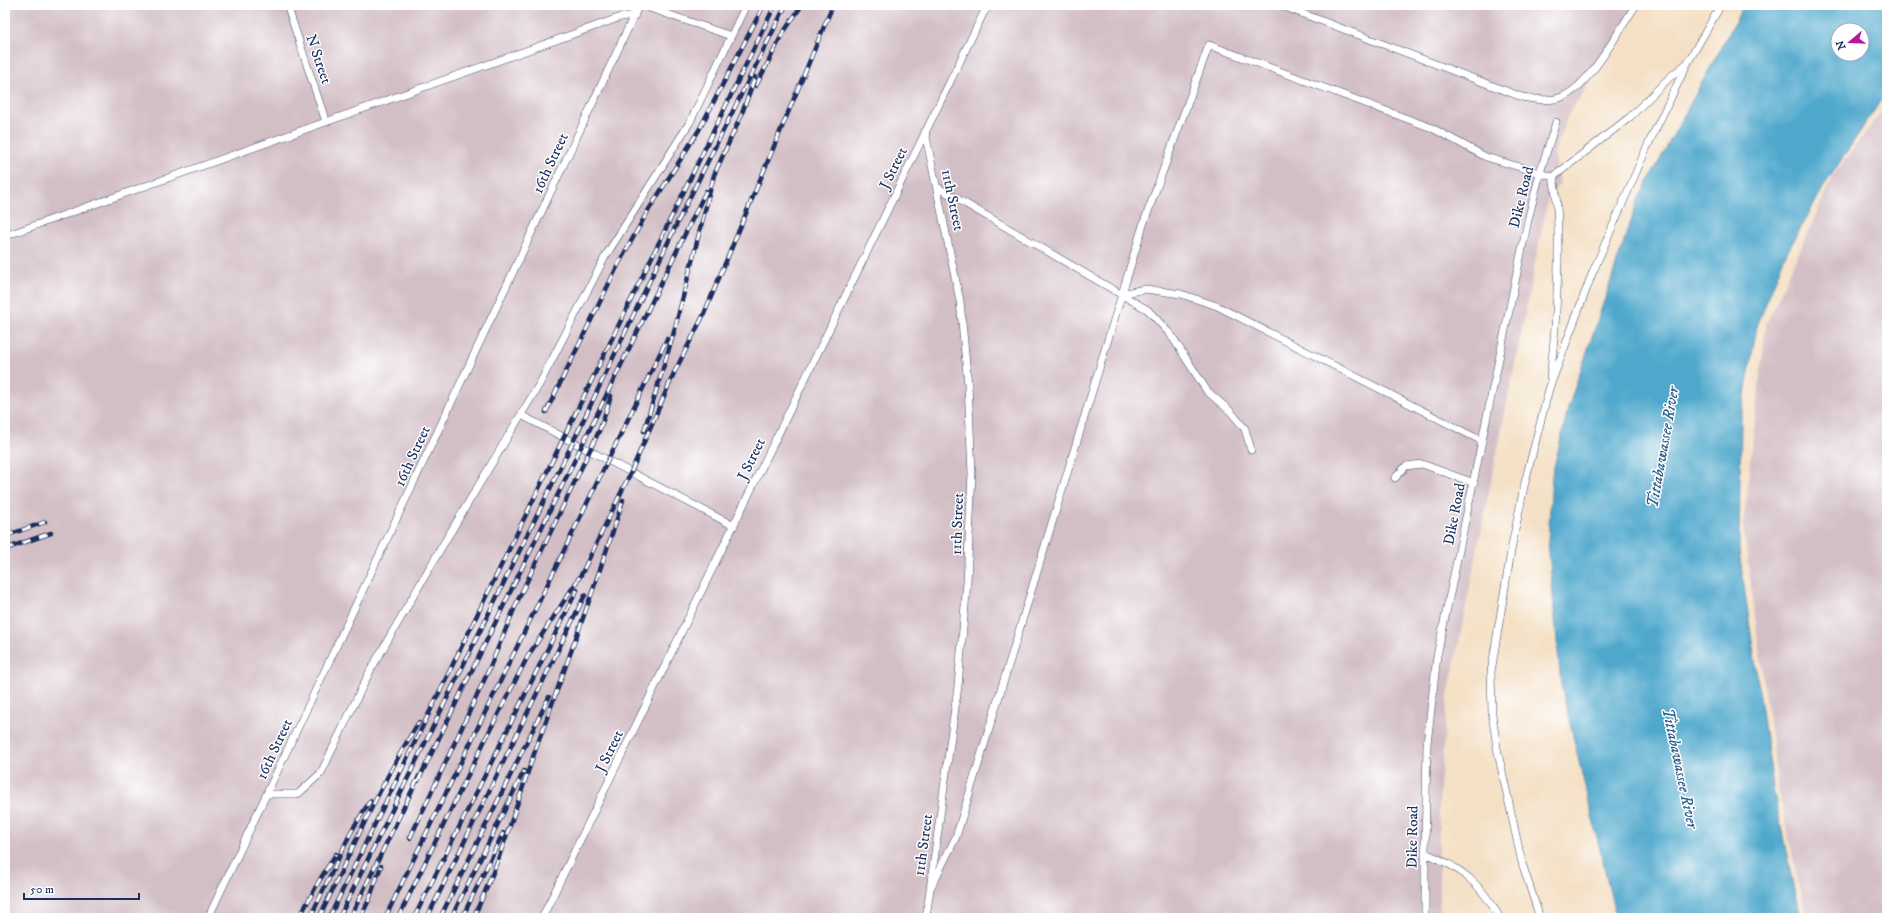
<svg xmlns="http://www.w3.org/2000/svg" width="1892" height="923" viewBox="0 0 1892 923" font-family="'IM FELL DW Pica',serif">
<rect width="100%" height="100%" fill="#fff"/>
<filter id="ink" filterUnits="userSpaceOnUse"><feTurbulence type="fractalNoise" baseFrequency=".025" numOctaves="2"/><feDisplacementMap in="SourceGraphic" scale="8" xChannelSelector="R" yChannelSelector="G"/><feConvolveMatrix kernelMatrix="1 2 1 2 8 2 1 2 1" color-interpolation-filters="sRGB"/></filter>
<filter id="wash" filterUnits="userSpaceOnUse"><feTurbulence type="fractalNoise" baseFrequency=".012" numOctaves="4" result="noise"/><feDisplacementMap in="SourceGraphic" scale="16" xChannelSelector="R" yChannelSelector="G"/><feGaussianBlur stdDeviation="0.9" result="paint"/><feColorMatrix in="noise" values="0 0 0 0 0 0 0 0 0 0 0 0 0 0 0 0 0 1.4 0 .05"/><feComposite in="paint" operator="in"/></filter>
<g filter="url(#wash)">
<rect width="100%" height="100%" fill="#f4e0c5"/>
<path fill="#d2bec5" d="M5,5H1640L1567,117L1554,154L1560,183L1548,199L1447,701L1439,802V902L1441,918H5Z
M1887,105V918H1806L1778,789L1743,526L1766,325L1834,174Z"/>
<path fill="#4fa8cc" stroke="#356c95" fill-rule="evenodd" d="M1744,5H1887V91L1826,183L1784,258L1757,326L1741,418L1739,551L1774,793L1800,918H1616L1561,685L1548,541L1552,475L1569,405L1638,200ZM1838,30H1862V54H1838Z"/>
</g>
<g filter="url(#ink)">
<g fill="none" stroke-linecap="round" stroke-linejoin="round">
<g stroke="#3c4a6d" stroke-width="8">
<path id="lane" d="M287,5L326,122
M641,5L731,36
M1280,5L1522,97C1534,99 1550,102 1562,97C1590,86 1618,31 1636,5
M925,132L960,301L968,385L972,473L967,582L958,686L926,918
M937,187L1148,310L1171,335L1207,391L1231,412L1245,429L1251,450
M5,236L621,17L635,15
M1121,294L1145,289L1181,294L1217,306L1482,441
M1550,377C1555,339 1557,301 1558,263C1558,234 1559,206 1553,177L1630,117L1670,77L1686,64
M521,415L734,526
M1395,478L1406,466L1422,464L1474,483
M267,794H298L321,773L370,671L441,548L540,383L605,257L690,122L746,5
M1425,853C1461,867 1481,884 1500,918
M930,889L956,837L1143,225L1209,45L1432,128L1486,157L1553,177
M208,918L639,5
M542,918L984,12L991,5
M1425,918V853L1427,744L1437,656L1528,220L1540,173L1556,122
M1540,918L1522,863L1497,748L1492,714L1491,672L1512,545L1525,482L1549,389L1592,274L1647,147L1688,62L1721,5"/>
</g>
<use href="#lane" stroke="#fff" stroke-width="7"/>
<g stroke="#1b2f5e" stroke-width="4.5">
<path id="rail" d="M756,86L783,33L802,5
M546,412L619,263L648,211L699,130L764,5
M644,431L674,332L714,175L741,116L755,77
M5,536L45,522
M5,549L51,533
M418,781L706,191
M410,838L487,674L518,600L600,429L611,396
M299,918L319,881L336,854
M310,918L352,830L370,801
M319,918C351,852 380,784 419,722
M329,918L775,5
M339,918L572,444L681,215L786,5
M350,918L419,776
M360,918L369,900L381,866
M385,918L667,339
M398,918L490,730L528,656L581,575L631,472L674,373L704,314L833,5
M414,918L577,590
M427,918L585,595
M440,918L549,697
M451,918L524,771
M462,918L503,833
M473,918C499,865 515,809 534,754C564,670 596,586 623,500"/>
</g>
<use href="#rail" stroke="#fff" stroke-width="3" stroke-dasharray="9" stroke-linecap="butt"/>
</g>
</g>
<g text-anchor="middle" stroke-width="3" stroke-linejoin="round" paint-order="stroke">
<g font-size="15" fill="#1b2f5e" stroke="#fff">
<text transform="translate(319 59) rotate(71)" y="5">N Street</text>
<text transform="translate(550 163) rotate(-65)" y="5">16th Street</text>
<text transform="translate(893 168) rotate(-64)" y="5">J Street</text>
<text transform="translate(1521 197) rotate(-76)" y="5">Dike Road</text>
<text transform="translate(953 200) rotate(78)" y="5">11th Street</text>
<text transform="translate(412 456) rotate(-65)" y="5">16th Street</text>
<text transform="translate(751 459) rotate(-64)" y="5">J Street</text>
<text transform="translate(1454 514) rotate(-79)" y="5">Dike Road</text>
<text transform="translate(957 524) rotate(-88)" y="5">11th Street</text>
<text transform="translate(274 749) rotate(-65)" y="5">16th Street</text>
<text transform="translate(609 751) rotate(-64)" y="5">J Street</text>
<text transform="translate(1412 837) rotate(-89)" y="5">Dike Road</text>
<text transform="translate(923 845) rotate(-82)" y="5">11th Street</text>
</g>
<g font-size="16" font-style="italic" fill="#305f8a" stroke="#fff">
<text transform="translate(1662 447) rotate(-80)" y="6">Tittabawassee River</text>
<text transform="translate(1681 768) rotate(78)" y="6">Tittabawassee River</text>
</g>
</g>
<rect width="1892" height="923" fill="none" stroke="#fff" stroke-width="20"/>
<g transform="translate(1850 42) rotate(251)"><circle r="19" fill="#ffffff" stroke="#a4acbf"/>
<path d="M0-3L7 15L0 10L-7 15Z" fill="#b5179e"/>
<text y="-6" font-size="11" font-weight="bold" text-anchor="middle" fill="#1b2f5e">N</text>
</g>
<path d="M24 893v6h115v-6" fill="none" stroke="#1b2f5e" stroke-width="2"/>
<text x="30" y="893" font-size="12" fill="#1b2f5e" stroke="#ffffff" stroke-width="3" paint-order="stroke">50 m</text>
</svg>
